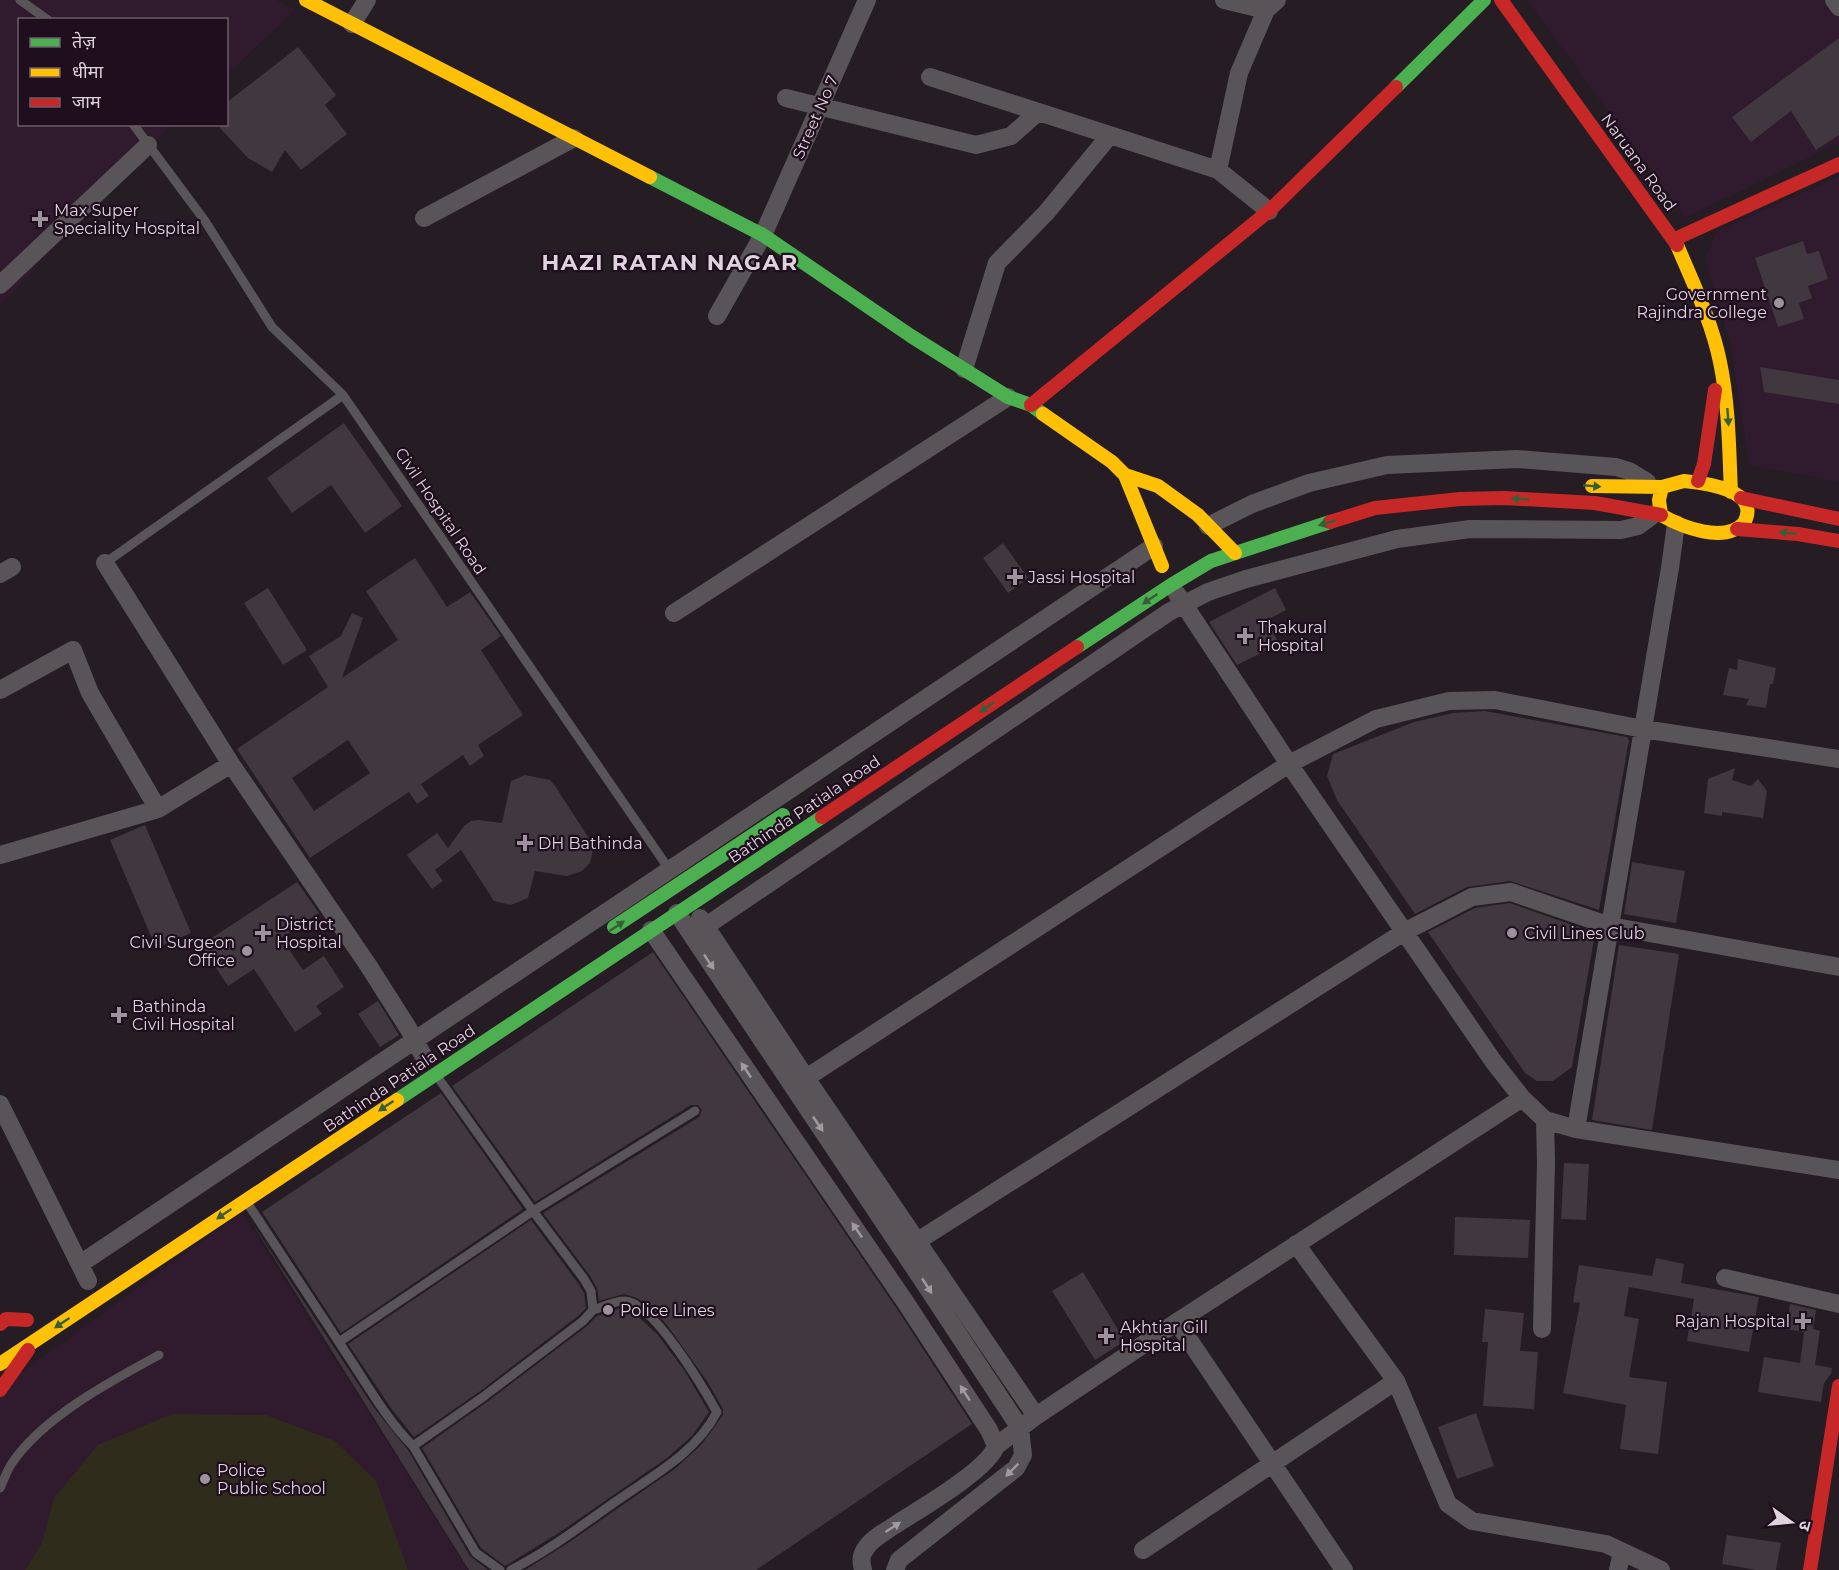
<svg xmlns="http://www.w3.org/2000/svg" width="1839" height="1570" viewBox="0 0 1839 1570" font-family="Montserrat,'Noto Sans Devanagari',sans-serif">
<rect width="100%" height="100%" fill="#251c24"/>
<path fill="#2f1a2e" d="M0,0H276L296,10L227,74L226,20H20V124L171,125L0,306Z
M1527,0H1839V143L1686,218Z
M1839,176V482L1749,465L1731,348L1705,259L1717,231Z
M242,1212L468,1570H0V1388Z"/>
<path fill="#302c1c" d="M172,1414L266,1415L335,1441L376,1481L408,1570H25L42,1543L54,1498L98,1445Z"/>
<path fill="#40373f" fill-rule="evenodd" d="M1839,38V135L1816,150L1791,111L1751,142L1732,117Z
M298,47L336,95L325,105L347,134L301,170L285,150L272,172L248,158L220,128L222,124H226V103Z
M1803,241L1807,254L1819,251L1828,279L1808,286L1812,298L1799,303L1804,319L1778,327L1755,258Z
M1760,367L1839,380V404L1764,392Z
M344,423L402,506L365,533L331,485L292,513L267,478Z
M1003,543L1028,578L1008,593L983,558Z
M415,558L447,607L470,592L501,636L481,650L523,715L478,745L484,756L470,766L463,755L421,784L429,796L417,804L409,792L310,858L237,749L328,687L309,656L341,636L352,613L363,618L342,678L398,640L366,591ZM348,740L370,773L314,811L292,778Z
M268,588L307,650L283,665L244,603Z
M1275,588L1286,610L1267,620L1279,644L1237,665L1209,622Z
M1738,659L1776,668L1773,684H1770L1766,708L1746,705L1749,699L1723,695L1729,668L1737,670Z
M1485,711L1627,737L1629,740L1599,910L1510,881L1467,887L1415,914L1337,800L1327,776L1333,754L1414,722L1453,713Z
M1735,768L1732,780L1751,786L1758,779L1767,791L1763,818L1722,812V816L1704,813L1708,779Z
M525,775L550,780L555,786L594,846L590,863L582,871L567,876L535,871L528,898L511,905L494,901L461,850L435,870L443,881L432,889L407,855L437,833L448,848L464,826L471,821L478,820L502,823L511,781Z
M145,825L191,933L156,948L110,840Z
M1632,862L1685,871L1676,923L1624,914Z
M297,882L319,913L281,938L303,970L324,956L344,987L316,1006L322,1014L295,1032L254,969L228,986L201,945Z
M1510,903L1595,933L1572,1067L1553,1081H1537L1525,1073L1428,932L1475,908Z
M1619,945L1679,954L1652,1130L1592,1120Z
M653,952L897,1309L972,1424L756,1570H525L568,1543L676,1468L702,1444L723,1415V1409L707,1381L667,1325L653,1309L637,1298L624,1294L599,1301L597,1288L590,1276L543,1213L699,1117L702,1110L698,1105H691L535,1202L452,1086Z
M378,1001L399,1035L380,1047L358,1014Z
M441,1093L523,1209L341,1333L262,1212Z
M1564,1163L1589,1164L1586,1220L1561,1219Z
M1455,1217L1530,1220L1528,1258L1454,1255Z
M250,1220L374,1408L408,1450L470,1556L488,1570H469Z
M531,1220L578,1283L584,1293L586,1308L578,1316L479,1392L414,1437L393,1411L348,1344Z
M1656,1258L1684,1264L1681,1283L1759,1297L1749,1352L1687,1341L1694,1299L1629,1287L1624,1316L1639,1319L1629,1377L1667,1382L1658,1454L1620,1449L1626,1405L1563,1393L1580,1303L1573,1302L1579,1265L1652,1276Z
M1083,1272L1125,1341L1095,1360L1052,1291Z
M1790,1304L1816,1310L1813,1329L1820,1331L1815,1365L1832,1368L1831,1374L1824,1383L1821,1402L1758,1392L1764,1357L1800,1363L1804,1332L1786,1329Z
M621,1308L632,1311L657,1334L684,1370L709,1412L692,1436L667,1458L560,1532L505,1566L481,1548L422,1448L487,1402L587,1326L597,1316Z
M1485,1309L1524,1313L1520,1351L1538,1352L1534,1409L1483,1406L1488,1342H1482Z
M1476,1413L1494,1466L1457,1479L1438,1427Z
M1727,1535L1781,1543L1776,1570H1757L1722,1564Z"/>
<g fill="none" stroke-linecap="round" stroke-linejoin="round">
<path stroke="#595458" stroke-width="9" d="M20,0L48,20
M133,124L205,221L272,327L343,395
M105,563L343,395L671,872
M439,1079L533,1211L695,1111
M248,1204L258,1219C289,1266 320,1313 350,1359C369,1388 388,1421 413,1446L483,1397L583,1321L593,1310L591,1291L584,1279L533,1211L339,1342
M413,1446L476,1553L500,1570
M0,1488C4,1480 7,1470 12,1463C43,1417 111,1381 159,1355
M511,1570C548,1551 581,1526 615,1502C652,1476 695,1454 717,1412C704,1389 652,1300 624,1301C614,1301 603,1307 593,1310"/>
<path stroke="#595458" stroke-width="18" d="M1224,0L1266,10
M1834,0L1839,7
M352,24L367,0
M930,77L1218,170L1269,211
M786,98L976,145L1011,136L1038,112
M1218,170L1239,73L1266,10L1277,0
M424,218L574,138
M0,285L148,145
M717,316L763,235L867,0
M964,369L997,263L1046,213L1110,135
M1208,526L1252,504L1309,483L1387,465L1517,459L1616,467L1629,471L1647,482
M105,563L231,764L368,965L408,1028L424,1057
M0,574L12,567
M1177,594L1289,764L1493,1061L1522,1098L1545,1120L1576,1129L1839,1170
M674,613L1008,397
M0,690L73,650L90,693L158,809L231,764
M0,855L158,809
M677,913L927,1287L1020,1428L1023,1455L1016,1468L899,1560L895,1570
M700,918L806,1078L1036,1416
M706,926L1169,612L1208,592L1246,579L1397,539L1470,529L1621,530L1638,526L1654,514
M651,930L906,1303L989,1430L996,1446C988,1470 918,1510 895,1525C885,1532 872,1538 866,1548C860,1556 861,1562 863,1570
M806,1078L1289,764L1376,719L1449,701L1495,700L1643,729L1839,759
M0,1104L88,1281
M1576,1129L1670,568L1676,524
M916,1242L1404,932L1472,897L1511,892L1610,926L1839,967
M1296,1244L1396,1381L1448,1504L1472,1521L1606,1544L1661,1570
M80,1264L1154,546
M1725,1278L1839,1304
M1177,1322L1344,1570
M1542,1329L1546,1162L1545,1120
M996,1446L1036,1416L1177,1322L1522,1098
M1143,1550L1396,1381
M1618,1570L1622,1552"/>
<path stroke="#4caf50" stroke-width="14" d="M1396,87L1484,0
M650,177L763,235L911,336L1008,397L1031,405L1043,414
M1077,647L1171,585L1211,561L1330,522
M614,927L783,815
M397,1100L822,817"/>
<path stroke="#ffc107" stroke-width="14" d="M306,0L650,177
M1677,245C1693,283 1712,322 1720,362C1729,405 1729,449 1731,492
M1043,414L1112,462L1125,475L1162,566
M1125,475L1158,486L1198,515L1235,553
M1684,481C1705,483 1762,490 1744,523C1724,544 1682,527 1661,515L1659,500L1662,487Z
M1592,486L1662,487
M0,1364L397,1100"/>
<path stroke="#c62828" stroke-width="14" d="M1501,0L1677,245
M1675,239L1839,164
M1031,405L1269,211L1396,87
M1698,481L1704,464L1715,390
M1741,498L1839,519
M1330,522L1375,508L1460,499L1504,498L1595,503L1661,515
M1737,529L1798,534L1839,541
M822,817L1077,647
M0,1324L6,1319L27,1320
M0,1390L28,1350
M1810,1570L1839,1386"/>
</g>
<defs><path id="oneway-solid" d="M-6-.8H1V-3.2L6.5 0L1 3.2V.8H-6Z" transform="scale(1.5)"/></defs>
<g fill="#365e37">
<use href="#oneway-solid" transform="translate(1728 417) rotate(86)"/>
<use href="#oneway-solid" transform="translate(1592 486) rotate(5)"/>
<use href="#oneway-solid" transform="translate(1520 499) rotate(-177)"/>
<use href="#oneway-solid" transform="translate(1327 523) rotate(164)"/>
<use href="#oneway-solid" transform="translate(1788 533) rotate(-174)"/>
<use href="#oneway-solid" transform="translate(1150 599) rotate(146)"/>
<use href="#oneway-solid" transform="translate(987 707) rotate(146)"/>
<use href="#oneway-solid" transform="translate(617 926) rotate(-34)"/>
<use href="#oneway-solid" transform="translate(386 1106) rotate(146)"/>
<use href="#oneway-solid" transform="translate(224 1214) rotate(146)"/>
<use href="#oneway-solid" transform="translate(62 1323) rotate(146)"/>
</g>
<g fill="#a39aa1">
<use href="#oneway-solid" transform="translate(709 962) rotate(56)"/>
<use href="#oneway-solid" transform="translate(746 1070) rotate(-124)"/>
<use href="#oneway-solid" transform="translate(818 1124) rotate(56)"/>
<use href="#oneway-solid" transform="translate(857 1230) rotate(-124)"/>
<use href="#oneway-solid" transform="translate(927 1286) rotate(57)"/>
<use href="#oneway-solid" transform="translate(965 1393) rotate(-123)"/>
<use href="#oneway-solid" transform="translate(1012 1470) rotate(135)"/>
<use href="#oneway-solid" transform="translate(893 1527) rotate(-33)"/>
</g>
<g fill="#9e939c" stroke="#1f0e1e" stroke-width="2">
<path d="M37 210h6v6h6v6h-6v6h-6v-6h-6v-6h6z"/>
<circle cx="1779" cy="303" r="6"/>
<path d="M1012 568h6v6h6v6h-6v6h-6v-6h-6v-6h6z"/>
<path d="M1242 627h6v6h6v6h-6v6h-6v-6h-6v-6h6z"/>
<path d="M522 834h6v6h6v6h-6v6h-6v-6h-6v-6h6z"/>
<path d="M260 924h6v6h6v6h-6v6h-6v-6h-6v-6h6z"/>
<circle cx="1512" cy="933" r="6"/>
<circle cx="247" cy="951" r="6"/>
<path d="M116 1006h6v6h6v6h-6v6h-6v-6h-6v-6h6z"/>
<circle cx="608" cy="1310" r="6"/>
<path d="M1800 1312h6v6h6v6h-6v6h-6v-6h-6v-6h6z"/>
<path d="M1103 1327h6v6h6v6h-6v6h-6v-6h-6v-6h6z"/>
<circle cx="205" cy="1479" r="6"/>
</g>
<g text-anchor="middle" stroke-width="4.5" stroke-linejoin="round" paint-order="stroke">
<g font-size="16" fill="#dfd3dd" stroke="#1f0e1e">
<text transform="translate(815 117) rotate(-66)" y="6">Street No 7</text>
<text transform="translate(1639 162) rotate(54)" y="6">Naruana Road</text>
<text transform="translate(441 511) rotate(56)" y="6">Civil Hospital Road</text>
<text transform="translate(804 809) rotate(-34)" y="6">Bathinda Patiala Road</text>
<text transform="translate(399 1078) rotate(-34)" y="6">Bathinda Patiala Road</text>
</g>
<g font-size="16" fill="#dfd3dd" stroke="#1f0e1e" text-anchor="start">
<text x="54" y="216">Max Super<tspan x="54" dy="18">Speciality Hospital</tspan></text>
<text x="1767" y="300" text-anchor="end">Government<tspan x="1767" dy="18">Rajindra College</tspan></text>
<text x="1028" y="583">Jassi Hospital</text>
<text x="1258" y="633">Thakural<tspan x="1258" dy="18">Hospital</tspan></text>
<text x="538" y="849">DH Bathinda</text>
<text x="276" y="930">District<tspan x="276" dy="18">Hospital</tspan></text>
<text x="1524" y="939">Civil Lines Club</text>
<text x="235" y="948" text-anchor="end">Civil Surgeon<tspan x="235" dy="18">Office</tspan></text>
<text x="132" y="1012">Bathinda<tspan x="132" dy="18">Civil Hospital</tspan></text>
<text x="620" y="1316">Police Lines</text>
<text x="1790" y="1327" text-anchor="end">Rajan Hospital</text>
<text x="1120" y="1333">Akhtiar Gill<tspan x="1120" dy="18">Hospital</tspan></text>
<text x="217" y="1476">Police<tspan x="217" dy="18">Public School</tspan></text>
</g>
<g font-size="22" font-weight="bold" letter-spacing="1.5" fill="#dfd3dd" stroke="#1f0e1e">
<text x="670" y="270">HAZI RATAN NAGAR</text>
</g>
</g>
<rect x="18" y="18" width="210" height="108" fill="#1f0e1e" stroke="#6c5d6a" stroke-width="1.5"/>
<rect x="30" y="38" width="30" height="9" fill="#4caf50" stroke="#6c5d6a" stroke-width="1.5"/>
<text x="72" y="48" font-size="18" fill="#dfd3dd">तेज़</text>
<rect x="30" y="68" width="30" height="9" fill="#ffc107" stroke="#6c5d6a" stroke-width="1.5"/>
<text x="72" y="78" font-size="18" fill="#dfd3dd">धीमा</text>
<rect x="30" y="98" width="30" height="9" fill="#c62828" stroke="#6c5d6a" stroke-width="1.5"/>
<text x="72" y="108" font-size="18" fill="#dfd3dd">जाम</text>
<g transform="translate(1791 1522) rotate(105)" stroke="#1f0e1e" stroke-width="4.5" paint-order="stroke">
<path d="M0-4.5L10 22L0 15L-10 22Z" fill="#dfd3dd"/>
<text y="-9" font-size="16" font-weight="bold" text-anchor="middle" fill="#dfd3dd">उ</text>
</g>
</svg>
